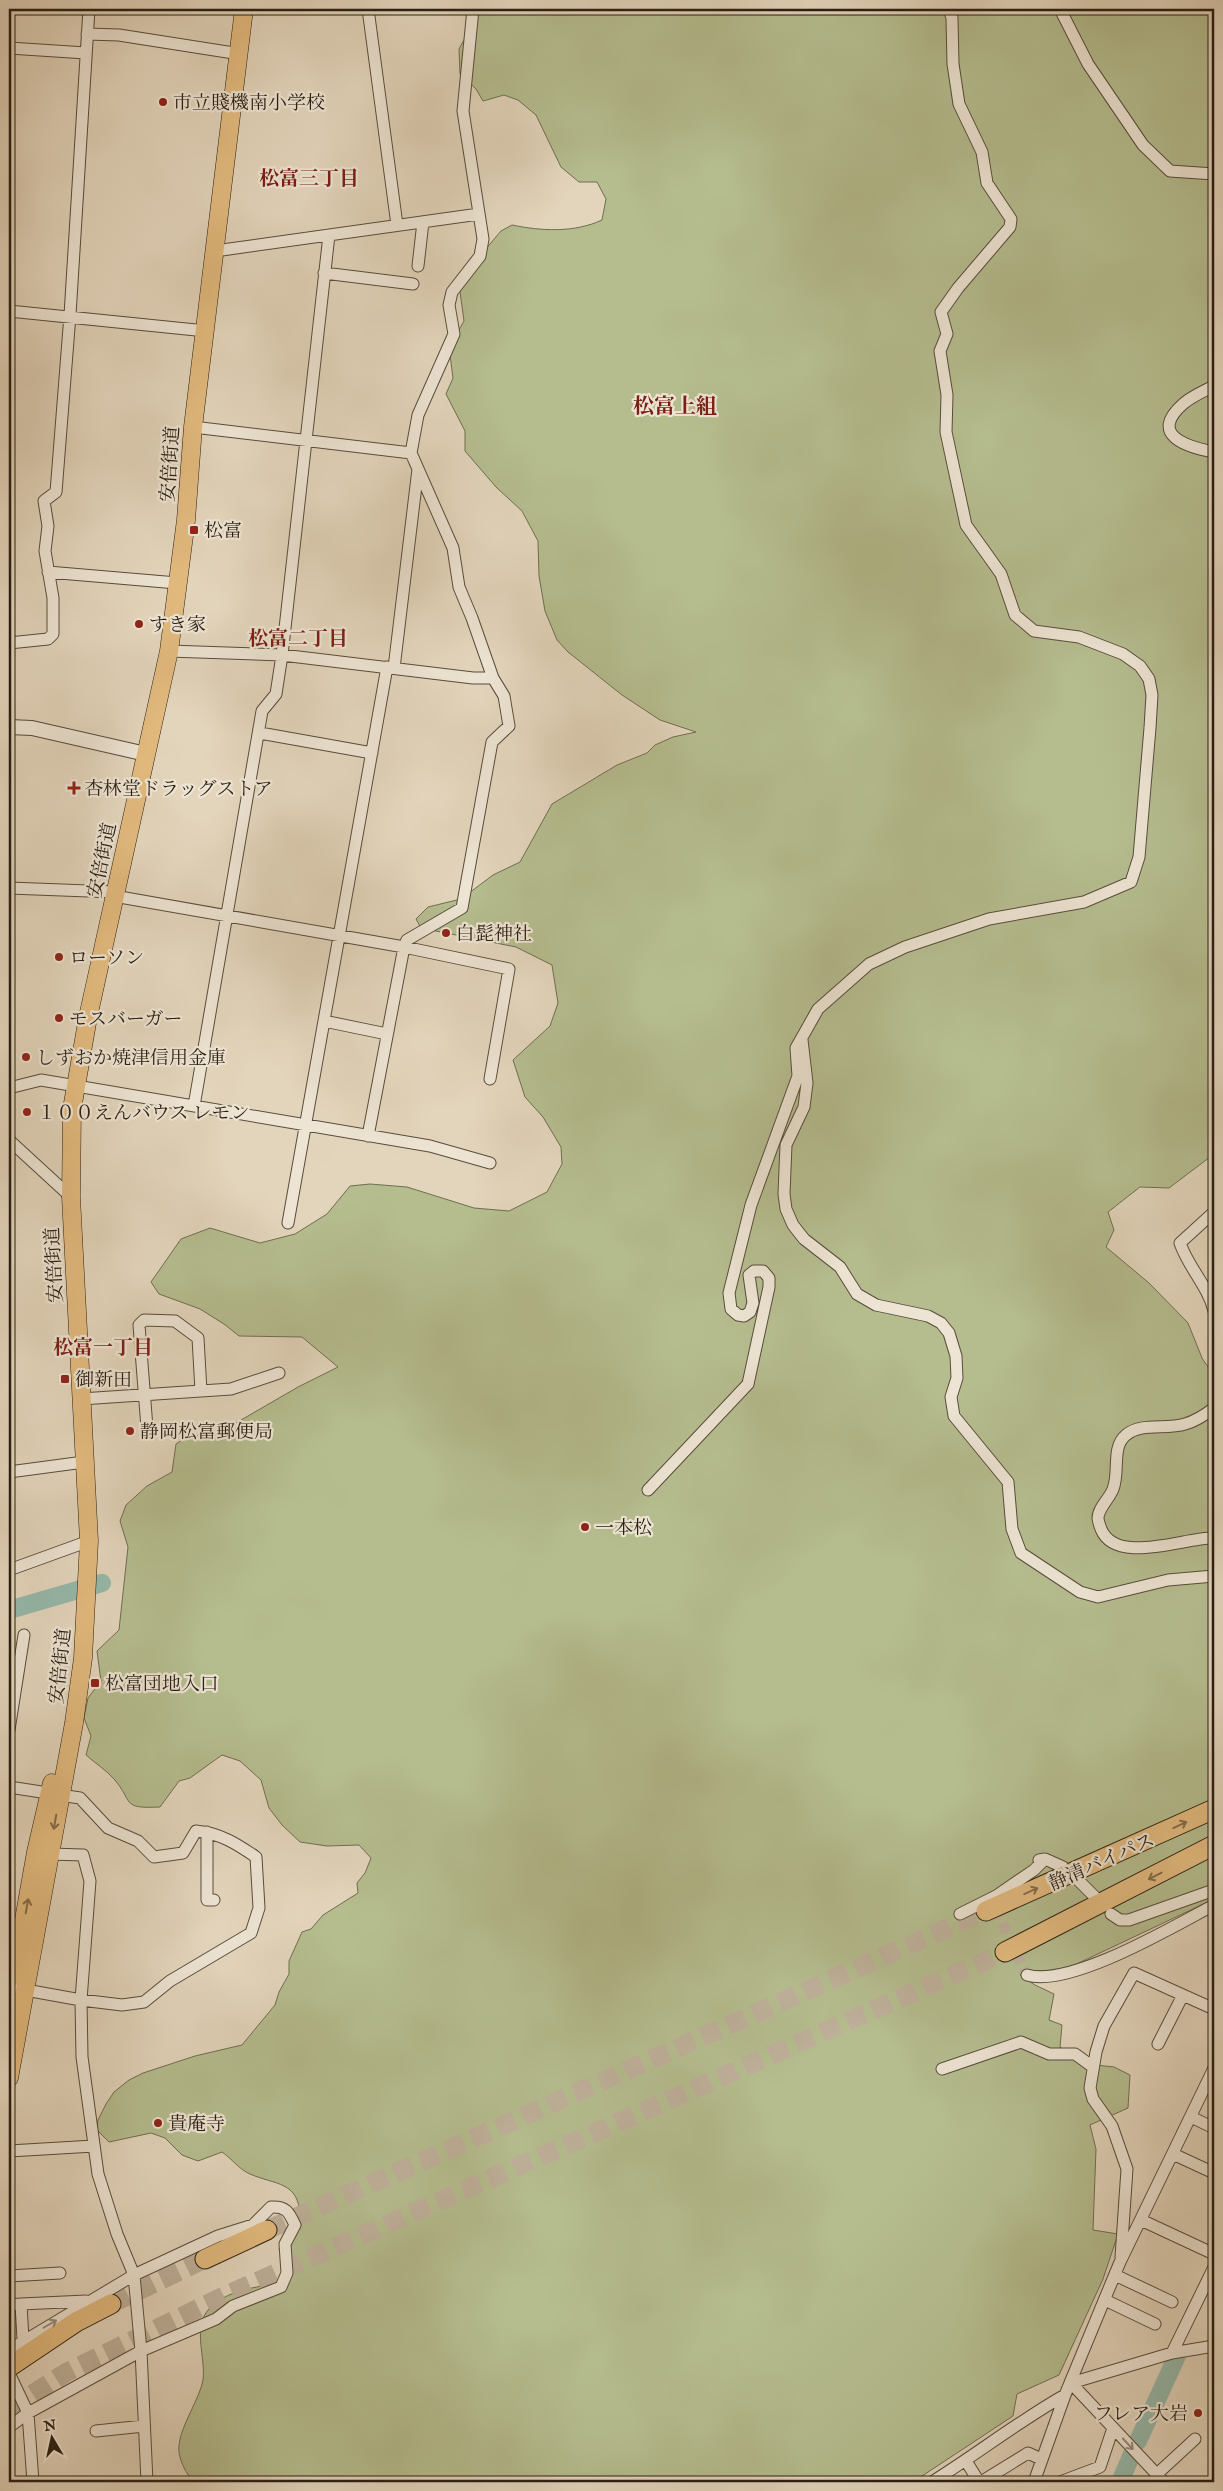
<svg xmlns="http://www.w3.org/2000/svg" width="1223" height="2491" viewBox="0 0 1223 2491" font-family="'IM FELL English','Noto Serif JP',serif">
<rect width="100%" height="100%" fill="#e3d5bc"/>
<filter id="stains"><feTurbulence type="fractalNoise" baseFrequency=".004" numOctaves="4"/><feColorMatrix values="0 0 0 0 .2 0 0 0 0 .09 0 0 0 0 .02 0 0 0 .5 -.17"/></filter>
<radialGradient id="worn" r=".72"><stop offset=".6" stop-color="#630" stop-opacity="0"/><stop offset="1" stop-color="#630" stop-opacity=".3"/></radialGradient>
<path fill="#b5bd8f" stroke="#6f6e51" d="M481,9H1214V1154L1169,1188L1140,1187L1108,1212L1114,1230L1106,1247L1149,1283L1188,1323L1202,1358L1214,1376V1899L1064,1970L1030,1971L1020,1975L1035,1985L1054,1994L1049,2020L1062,2025L1060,2047L1086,2064L1114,2067L1130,2075L1128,2108L1090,2125L1096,2149L1093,2230L1118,2234L1103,2279L1059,2375L1017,2394L1013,2416L913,2482H195C186,2476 177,2456 179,2445C181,2425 200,2398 203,2380C206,2358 192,2327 209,2309C226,2290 257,2287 280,2283L286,2260L279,2249L283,2239C292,2235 301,2226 300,2216C299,2181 275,2185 250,2174C240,2170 231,2158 222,2152L198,2161L182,2155L165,2138L151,2133L109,2142L97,2130L98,2120L106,2104L114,2092L129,2080L143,2073L195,2056L242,2045L275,2005L279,1992L289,1974V1961L302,1932L311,1929L323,1915L358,1893L357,1883L365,1873L371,1858L359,1845L327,1846L300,1842L282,1825L269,1808L261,1780L240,1761L222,1755L190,1778L179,1781L160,1807C120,1809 134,1802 114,1779C106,1770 95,1763 86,1755L91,1736L84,1718L88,1698L101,1681L97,1651L119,1630L128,1547L120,1521L126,1505L147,1486L172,1472L176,1444L188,1436L217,1434L298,1387L338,1367L302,1337L239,1336L224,1324L200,1309L159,1294L151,1282L181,1239L210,1228L260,1243L295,1234L327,1214L350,1186L370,1184L407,1187L474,1208L509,1211L547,1192L562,1164L561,1147L543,1117L525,1097L513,1060L550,1026L558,1003L552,965L516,947L421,928L416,919L428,907L461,899L493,875L520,862L552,804L617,765L647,753L655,745L673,737L696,732L660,720L622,695L568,652L557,640L545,611L539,576L538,541L522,511L496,487L465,451V431L446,394L453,378L449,347L464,321L460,292L463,276L501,231L512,225C541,231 574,233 602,220L606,199L597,182H579L561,167L536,115L518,100L504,95L483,101L476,89L460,74L459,49Z"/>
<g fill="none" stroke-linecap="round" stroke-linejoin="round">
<path stroke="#96b9ab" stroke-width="18" d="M9,1610L102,1583
M1138,2441L1177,2356
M1120,2482L1132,2454"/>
<path stroke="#beb09a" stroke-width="11" stroke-dasharray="11 5.5" stroke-linecap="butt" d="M988,1893L1027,1975"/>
<path stroke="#beb09a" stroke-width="19" stroke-dasharray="19 9" stroke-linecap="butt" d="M267,2230L986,1911
M111,2304L205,2259
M9,2409L67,2372L224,2296L1005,1952"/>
<g stroke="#584c3d" stroke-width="13">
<path id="minor" d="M368,9L397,225
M1060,9L1088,64L1143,145L1170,171L1214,174
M87,34L119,35L240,54
M9,48L86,53
M215,251L479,214
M418,266L423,222
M324,273L413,284
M9,311L206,331
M1214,386C1204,391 1192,396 1183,404C1148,435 1187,447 1214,452
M193,427L411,453
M48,572L177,583
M9,643L48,639L53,634V598L45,551L48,526L44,501L56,492L70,315L89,9
M169,651L282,655L473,678H493
M394,668L418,469
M260,733L372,753
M9,888L115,892
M114,896L404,947L509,969L490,1079
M324,1021L387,1034
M802,1040L807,1083L804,1107L786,1145L784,1194L786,1209L793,1225L804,1239L840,1267L857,1294L876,1305L928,1316L941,1323L949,1333L956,1356L957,1378L951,1397L954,1416L1008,1482L1012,1529L1021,1553L1080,1592L1098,1597L1168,1580L1214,1576
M9,1088L41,1080L430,1146L490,1163
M194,1106L262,711L276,694L282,655L329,235
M368,1136L404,947L407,940L462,908L492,742L509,726L504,696L493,678L472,618L459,587L453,548L411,453L418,415L454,334L449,305L452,292L480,256L483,239L463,111L473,9
M9,1140L71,1197
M1214,1212L1180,1243C1188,1267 1208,1286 1214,1311
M288,1223L387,667
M81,1399L231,1389L279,1373
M1214,1408C1205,1415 1196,1421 1185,1424C1166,1430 1141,1422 1126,1435C1111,1447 1120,1472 1113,1489C1110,1498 1098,1508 1098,1518C1098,1521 1100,1526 1101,1529C1116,1566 1185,1537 1214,1538
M147,1428L139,1325L144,1320L175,1321L198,1338L201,1391
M9,1472L84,1462
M648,1490L748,1384L769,1287V1278L763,1271H754L749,1275L753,1303L750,1312L744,1316L738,1315L731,1309L729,1293L751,1205L798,1076L796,1048L818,1009L869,964L905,947L989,919L1084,902L1131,882L1139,857L1150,728L1152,695L1149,679L1140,666L1123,654L1079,637L1034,631L1015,615L1001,574L966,525L946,432L947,395L940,351L947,334L941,312L958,288L1010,227L1011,219L987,183L982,152L959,104L953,64L952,18L949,9
M9,1570L89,1541
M9,1730L24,1635
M9,1787L48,1793
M207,1832V1900H214
M50,1854L83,1855L90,1881L81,2000L82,2057L98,2174L117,2234L134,2275L141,2351L147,2482
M1039,1860L1045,1859L1063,1867
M1077,1879L1095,1897
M960,1914L996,1896L1034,1870L1045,1859
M1111,1914L1120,1920H1129L1214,1890
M1027,1975C1070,1988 1174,1926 1214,1905
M9,1987L81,2000L122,2005L144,2002L170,1981L251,1933L259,1908L256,1857C237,1844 220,1833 196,1831L183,1853L154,1857L138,1841L108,1828L80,1798L60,1795
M1158,2044L1183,1995
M942,2069L1021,2042L1049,2054H1075L1093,2067
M1191,2117L1214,2128
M9,2151L94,2146
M1173,2154L1214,2173
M1141,2220L1214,2254
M1121,2257L1127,2169L1112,2126L1093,2099L1090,2088L1096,2052L1104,2026L1134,1973L1214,2009
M1115,2275L1172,2302
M9,2276L60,2273
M1105,2300L1155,2324
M21,2304L86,2301
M9,2305L21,2304L23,2339
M9,2350L134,2275L218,2236L253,2225L271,2207C286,2206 289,2212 295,2225L285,2244L287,2273L281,2287L233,2306L216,2319L141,2351L28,2413L9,2427
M1172,2353L1214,2267
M9,2373L28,2413L33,2482
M1071,2383L1172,2353L1214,2346
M1071,2383L1164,2482
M96,2431L144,2426
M966,2461L979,2482
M1157,2474L1195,2439
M932,2482C977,2454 1019,2421 1065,2395
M981,2482L1028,2453L1041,2459
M1034,2482L1065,2395L1120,2262L1214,2068
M1060,2482L1100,2467L1113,2428"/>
</g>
<g stroke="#584c3d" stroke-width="16">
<path id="tertiary" d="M9,727L32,728L146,754"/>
</g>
<g stroke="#291e13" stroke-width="19">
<path id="primary" d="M14,1976L36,1852L52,1783
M9,2078L74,1723L83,1658L89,1541L71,1197L72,1109L88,1017L169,651L186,520L193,427L244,9"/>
</g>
<g stroke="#291e13" stroke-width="21">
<path id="trunk" d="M986,1911L1214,1809
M1005,1952L1214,1845
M205,2259L267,2230
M9,2367L76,2322L111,2304"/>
</g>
<use href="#minor" stroke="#ede4d3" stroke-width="11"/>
<use href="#tertiary" stroke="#ede4d3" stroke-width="14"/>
<use href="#primary" stroke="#e2ba7e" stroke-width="18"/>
<use href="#trunk" stroke="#e2ba7e" stroke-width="19"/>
</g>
<defs><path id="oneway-shaft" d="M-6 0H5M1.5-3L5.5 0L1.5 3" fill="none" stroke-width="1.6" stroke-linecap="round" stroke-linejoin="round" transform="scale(1.25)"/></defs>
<g stroke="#866c48">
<use href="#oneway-shaft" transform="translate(55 1822) rotate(100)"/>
<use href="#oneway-shaft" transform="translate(1180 1825) rotate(-25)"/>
<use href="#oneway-shaft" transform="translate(1155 1876) rotate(153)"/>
<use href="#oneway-shaft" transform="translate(1031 1891) rotate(-24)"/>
<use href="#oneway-shaft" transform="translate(27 1906) rotate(-80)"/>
</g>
<g stroke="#958b7d">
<use href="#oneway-shaft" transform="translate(50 2324) rotate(-30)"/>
<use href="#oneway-shaft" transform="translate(1128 2444) rotate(47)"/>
</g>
<g fill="#8f2418" stroke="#ede4d3" stroke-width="2">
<circle cx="163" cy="102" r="5"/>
<rect x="189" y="525" width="10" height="10" rx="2.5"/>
<circle cx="139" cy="624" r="5"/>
<path d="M71.5 780.5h5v5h5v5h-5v5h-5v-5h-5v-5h5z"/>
<circle cx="446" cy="933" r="5"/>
<circle cx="59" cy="957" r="5"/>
<circle cx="59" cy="1018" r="5"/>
<circle cx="26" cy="1057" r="5"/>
<circle cx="27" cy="1112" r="5"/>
<rect x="60" y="1374" width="10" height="10" rx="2.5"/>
<circle cx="130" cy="1431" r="5"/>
<circle cx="585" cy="1527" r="5"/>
<rect x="90" y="1678" width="10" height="10" rx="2.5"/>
<circle cx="158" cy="2123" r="5"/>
<circle cx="1198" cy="2413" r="5"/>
</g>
<g text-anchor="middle" stroke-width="4.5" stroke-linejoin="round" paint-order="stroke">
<g font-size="19" fill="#291e13" stroke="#ede4d3" text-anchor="start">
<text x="173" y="109">市立賤機南小学校</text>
<text x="204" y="537">松富</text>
<text x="149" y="631">すき家</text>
<text x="84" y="795">杏林堂ドラッグストア</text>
<text x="456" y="940">白髭神社</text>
<text x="69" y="964">ローソン</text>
<text x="69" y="1025">モスバーガー</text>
<text x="36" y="1064">しずおか焼津信用金庫</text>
<text x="37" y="1119">１００えんバウス レモン</text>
<text x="75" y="1386">御新田</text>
<text x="140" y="1438">静岡松富郵便局</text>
<text x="595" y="1534">一本松</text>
<text x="105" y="1690">松富団地入口</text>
<text x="168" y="2130">貴庵寺</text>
<text x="1188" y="2420" text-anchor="end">フレア大岩</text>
</g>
<g font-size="19" fill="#291e13" stroke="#ede4d3">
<text transform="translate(169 464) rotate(-86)" y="7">安倍街道</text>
<text transform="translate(101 860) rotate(-78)" y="7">安倍街道</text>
<text transform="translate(53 1265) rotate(-93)" y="7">安倍街道</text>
<text transform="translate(59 1666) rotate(-84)" y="7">安倍街道</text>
<text transform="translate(1101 1861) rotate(-24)" y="7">静清バイパス</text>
</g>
<g font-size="20" font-weight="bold" fill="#7a1f14" stroke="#ede4d3">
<text x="309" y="185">松富三丁目</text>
<text x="298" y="645">松富二丁目</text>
<text x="103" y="1354">松富一丁目</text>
</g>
<g font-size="21" font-weight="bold" fill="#7a1f14" stroke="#ede4d3">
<text x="675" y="413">松富上組</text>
</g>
</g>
<rect width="1223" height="2491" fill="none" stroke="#e3d5bc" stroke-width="30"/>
<rect x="10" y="10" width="1203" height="2471" fill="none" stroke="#291e13" stroke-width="2.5"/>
<rect x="15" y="15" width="1193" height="2461" fill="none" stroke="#291e13"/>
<g transform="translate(52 2438) rotate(351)" stroke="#ede4d3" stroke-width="4" paint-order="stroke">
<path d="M0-4L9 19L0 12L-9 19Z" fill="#291e13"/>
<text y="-8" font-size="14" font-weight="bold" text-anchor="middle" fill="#291e13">N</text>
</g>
<rect width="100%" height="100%" filter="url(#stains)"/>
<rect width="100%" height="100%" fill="url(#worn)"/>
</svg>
